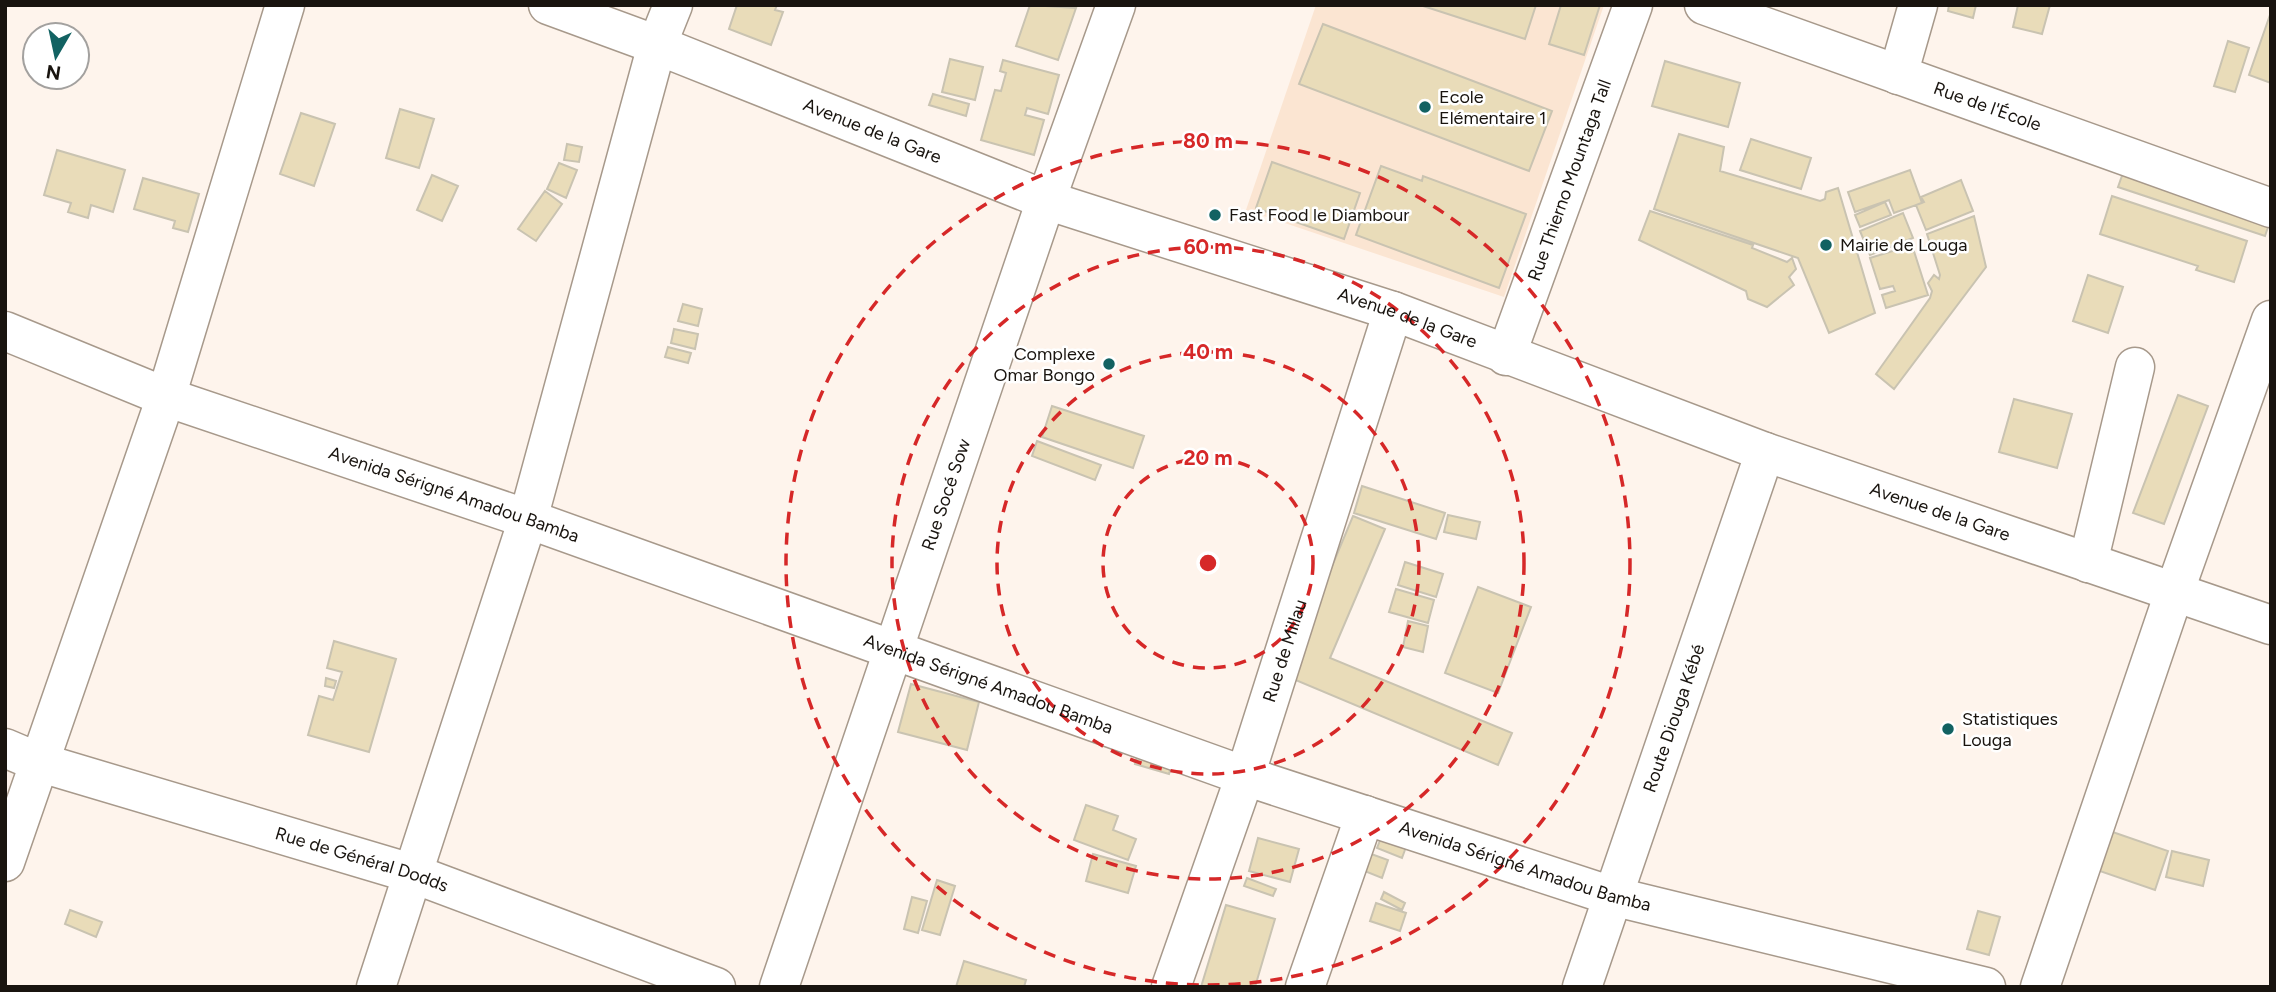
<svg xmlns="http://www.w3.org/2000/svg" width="2276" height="992" viewBox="0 0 2276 992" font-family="Figtree,sans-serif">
<rect width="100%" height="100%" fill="#fef4ec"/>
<path fill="#fbe5d2" d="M1316,5H1604L1504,297L1246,210Z"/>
<path fill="#e9dcb9" stroke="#c9c3b1" stroke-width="2" d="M737,5H777L775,10L783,12L771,45L729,29Z
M1030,5L1076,8L1058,60L1016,46Z
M1420,5H1536L1525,39Z
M1561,5H1600L1584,55L1549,44Z
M1949,5H1976L1973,18L1948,11Z
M2018,5H2050L2042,34L2013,27Z
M2271,12V83L2249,75Z
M1323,24L1552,111L1529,171L1299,84Z
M2228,41L2249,48L2235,92L2214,86Z
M950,59L983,67L975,100L942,92Z
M1003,60L1059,75L1048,114L1027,108L1025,115L1044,120L1034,155L981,140L995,90L1001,91L1006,73L1000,71Z
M1665,61L1740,83L1728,127L1652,106Z
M933,94L969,104L966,116L929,105Z
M400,109L434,119L419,168L386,158Z
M301,113L335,124L314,186L280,174Z
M1679,134L1724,147L1720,171L1820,201L1825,199L1826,192L1838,188L1875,313L1829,333L1798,258L1654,209Z
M1751,139L1811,158L1801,189L1740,170Z
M567,144L582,147L579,162L564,160Z
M57,150L125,170L113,212L91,205L88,218L68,212L71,203L44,195Z
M1272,162L1360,193L1344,239L1256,208Z
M559,163L577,170L566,198L547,189Z
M1381,166L1422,181L1423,176L1526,214L1499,288L1356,235Z
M1910,170L1922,203L1894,213L1889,200L1855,212L1848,192Z
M2124,170L2271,218L2265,236L2118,187Z
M432,175L458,186L442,221L417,210Z
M143,178L199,194L188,232L173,228L175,221L134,209Z
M1961,180L1973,211L1926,230L1916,205L1924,202L1921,197Z
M545,191L562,204L536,241L518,229Z
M2112,196L2247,241L2234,282L2196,270L2198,266L2100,234Z
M1885,202L1891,215L1860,227L1855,215Z
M1650,211L1753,245L1752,248L1787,262L1792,258L1796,269L1789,277L1794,285L1767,307L1748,299L1746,291L1639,240Z
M1903,213L1913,238L1870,255L1860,231Z
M1974,216L1986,267L1894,389L1876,374L1930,298L1932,291L1928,283L1934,275L1939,279L1940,275L1927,234Z
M1912,245L1928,295L1886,308L1882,295L1895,291L1893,286L1880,289L1870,258Z
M2088,275L2123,287L2108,333L2073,321Z
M683,304L702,309L698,326L678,321Z
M674,329L698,334L695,349L671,343Z
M668,347L691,353L688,363L665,357Z
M2178,395L2208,406L2164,524L2133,513Z
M2014,399L2072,414L2057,468L1999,452Z
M1052,406L1144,436L1133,468L1042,437Z
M1037,441L1101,465L1095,480L1032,456Z
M1362,486L1445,513L1436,539L1354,513Z
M1448,515L1480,522L1476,539L1444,532Z
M1353,516L1385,529L1330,658L1512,733L1498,765L1286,676Z
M1405,562L1443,574L1436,597L1398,585Z
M1478,587L1531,607L1498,693L1445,673Z
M1396,589L1434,600L1428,623L1389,612Z
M1408,621L1428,626L1423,652L1403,647Z
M334,641L396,659L369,752L308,735L319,696L333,700L342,672L327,668Z
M326,678L336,681L334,688L325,686Z
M911,684L979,702L967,750L898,732Z
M1140,747L1174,757L1169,774L1135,764Z
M1086,805L1118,816L1113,830L1136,839L1128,860L1074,840Z
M1385,828L1410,836L1402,858L1377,848Z
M2101,828L2168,851L2155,890L2088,867Z
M1258,838L1299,849L1290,882L1249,871Z
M1363,851L1388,860L1382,878L1357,868Z
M2172,851L2209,860L2203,886L2166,877Z
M1093,854L1136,866L1128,893L1086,881Z
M1247,878L1276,889L1273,896L1244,886Z
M937,880L955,886L940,935L922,930Z
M1384,892L1405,903L1402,910L1381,899Z
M912,897L927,901L918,933L904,929Z
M1376,903L1406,913L1400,931L1370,921Z
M1226,905L1275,919L1255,987H1201Z
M70,910L102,922L96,937L65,924Z
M1978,911L2000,917L1989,955L1967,949Z
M964,961L1026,980L1024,987H956Z"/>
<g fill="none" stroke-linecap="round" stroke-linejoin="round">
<g stroke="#a7998b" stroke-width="41">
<g id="minor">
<path id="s1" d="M548,5L657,45L1046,200L1393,311L1765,452L2271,625"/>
<path id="s2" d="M1704,5L2271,208"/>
<path d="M1898,75L1918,5"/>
<path id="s3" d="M5,331L166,397L528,519L1245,776L1612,896L1986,987"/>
<path id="s4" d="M1506,356L1633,5"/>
<path d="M2088,563L2135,367"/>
<path id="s5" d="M5,748L38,762L414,874L716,987"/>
<path d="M5,862L166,397L285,5"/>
<path d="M376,987L528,519L657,45L673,5"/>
<path id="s6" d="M779,987L1046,200L1116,5"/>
<path id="s7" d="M1171,987L1245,776L1393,311"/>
<path d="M1305,987L1365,815"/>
<path id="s8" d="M1582,987L1765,452"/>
<path d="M2040,987L2174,593L2271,320"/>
</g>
</g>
<use href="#minor" stroke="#fff" stroke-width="38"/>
</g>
<g fill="none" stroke="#d62828" stroke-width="3.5" stroke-dasharray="12 9">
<circle cx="1208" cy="563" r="105"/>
<circle cx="1208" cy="563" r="211"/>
<circle cx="1208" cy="563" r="316"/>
<circle cx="1208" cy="563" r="422"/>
</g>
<g fill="#126262" stroke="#fff" stroke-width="2.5">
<circle cx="1425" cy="107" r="7"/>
<circle cx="1215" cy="215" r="7"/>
<circle cx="1826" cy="245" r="7"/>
<circle cx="1109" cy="364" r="7"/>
<circle cx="1948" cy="729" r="7"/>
</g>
<g text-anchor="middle" stroke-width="5" stroke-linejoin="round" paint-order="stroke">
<g font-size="18" fill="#19140f" stroke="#fff" text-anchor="start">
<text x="1439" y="103">Ecole<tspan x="1439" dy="21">Elémentaire 1</tspan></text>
<text x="1229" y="221">Fast Food le Diambour</text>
<text x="1840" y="251">Mairie de Louga</text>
<text x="1095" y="360" text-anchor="end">Complexe<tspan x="1095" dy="21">Omar Bongo</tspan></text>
<text x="1962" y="725">Statistiques<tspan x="1962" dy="21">Louga</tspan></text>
</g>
<g font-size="18" fill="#19140f" stroke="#fff">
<text dy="6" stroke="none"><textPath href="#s2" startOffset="301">Rue de l'École</textPath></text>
<text dy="6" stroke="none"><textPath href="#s1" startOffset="348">Avenue de la Gare</textPath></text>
<text dy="6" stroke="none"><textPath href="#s4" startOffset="187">Rue Thierno Mountaga Tall</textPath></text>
<text dy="6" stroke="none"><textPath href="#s1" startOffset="915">Avenue de la Gare</textPath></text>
<text dy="6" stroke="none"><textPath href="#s3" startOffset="478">Avenida Sérigné Amadou Bamba</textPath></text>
<text dy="6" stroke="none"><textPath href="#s6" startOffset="520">Rue Socé Sow</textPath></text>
<text dy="6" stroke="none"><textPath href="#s1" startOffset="1482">Avenue de la Gare</textPath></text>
<text dy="6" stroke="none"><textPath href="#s7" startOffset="355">Rue de Millau</textPath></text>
<text dy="6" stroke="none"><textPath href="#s3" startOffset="1045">Avenida Sérigné Amadou Bamba</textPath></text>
<text dy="6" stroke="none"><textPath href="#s8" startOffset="284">Route Diouga Kébé</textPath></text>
<text dy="6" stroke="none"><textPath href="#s5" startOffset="374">Rue de Général Dodds</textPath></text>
<text dy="6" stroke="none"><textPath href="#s3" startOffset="1612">Avenida Sérigné Amadou Bamba</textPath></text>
</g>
</g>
<circle cx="1208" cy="563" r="10" fill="#d62828" stroke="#fff" stroke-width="3.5"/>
<g font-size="21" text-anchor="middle" font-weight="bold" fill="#d62828" stroke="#fff" stroke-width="5" stroke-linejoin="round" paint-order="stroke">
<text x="1208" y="148">80 m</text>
<text x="1208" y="254">60 m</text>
<text x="1208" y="359">40 m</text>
<text x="1208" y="465">20 m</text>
</g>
<rect width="2276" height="992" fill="none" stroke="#19140f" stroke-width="14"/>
<g transform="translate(56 56) rotate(189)"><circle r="33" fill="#ffffff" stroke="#a3a19f" stroke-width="2"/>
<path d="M0-5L12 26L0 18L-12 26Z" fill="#126262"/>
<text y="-10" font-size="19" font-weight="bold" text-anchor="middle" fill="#19140f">N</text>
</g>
</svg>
